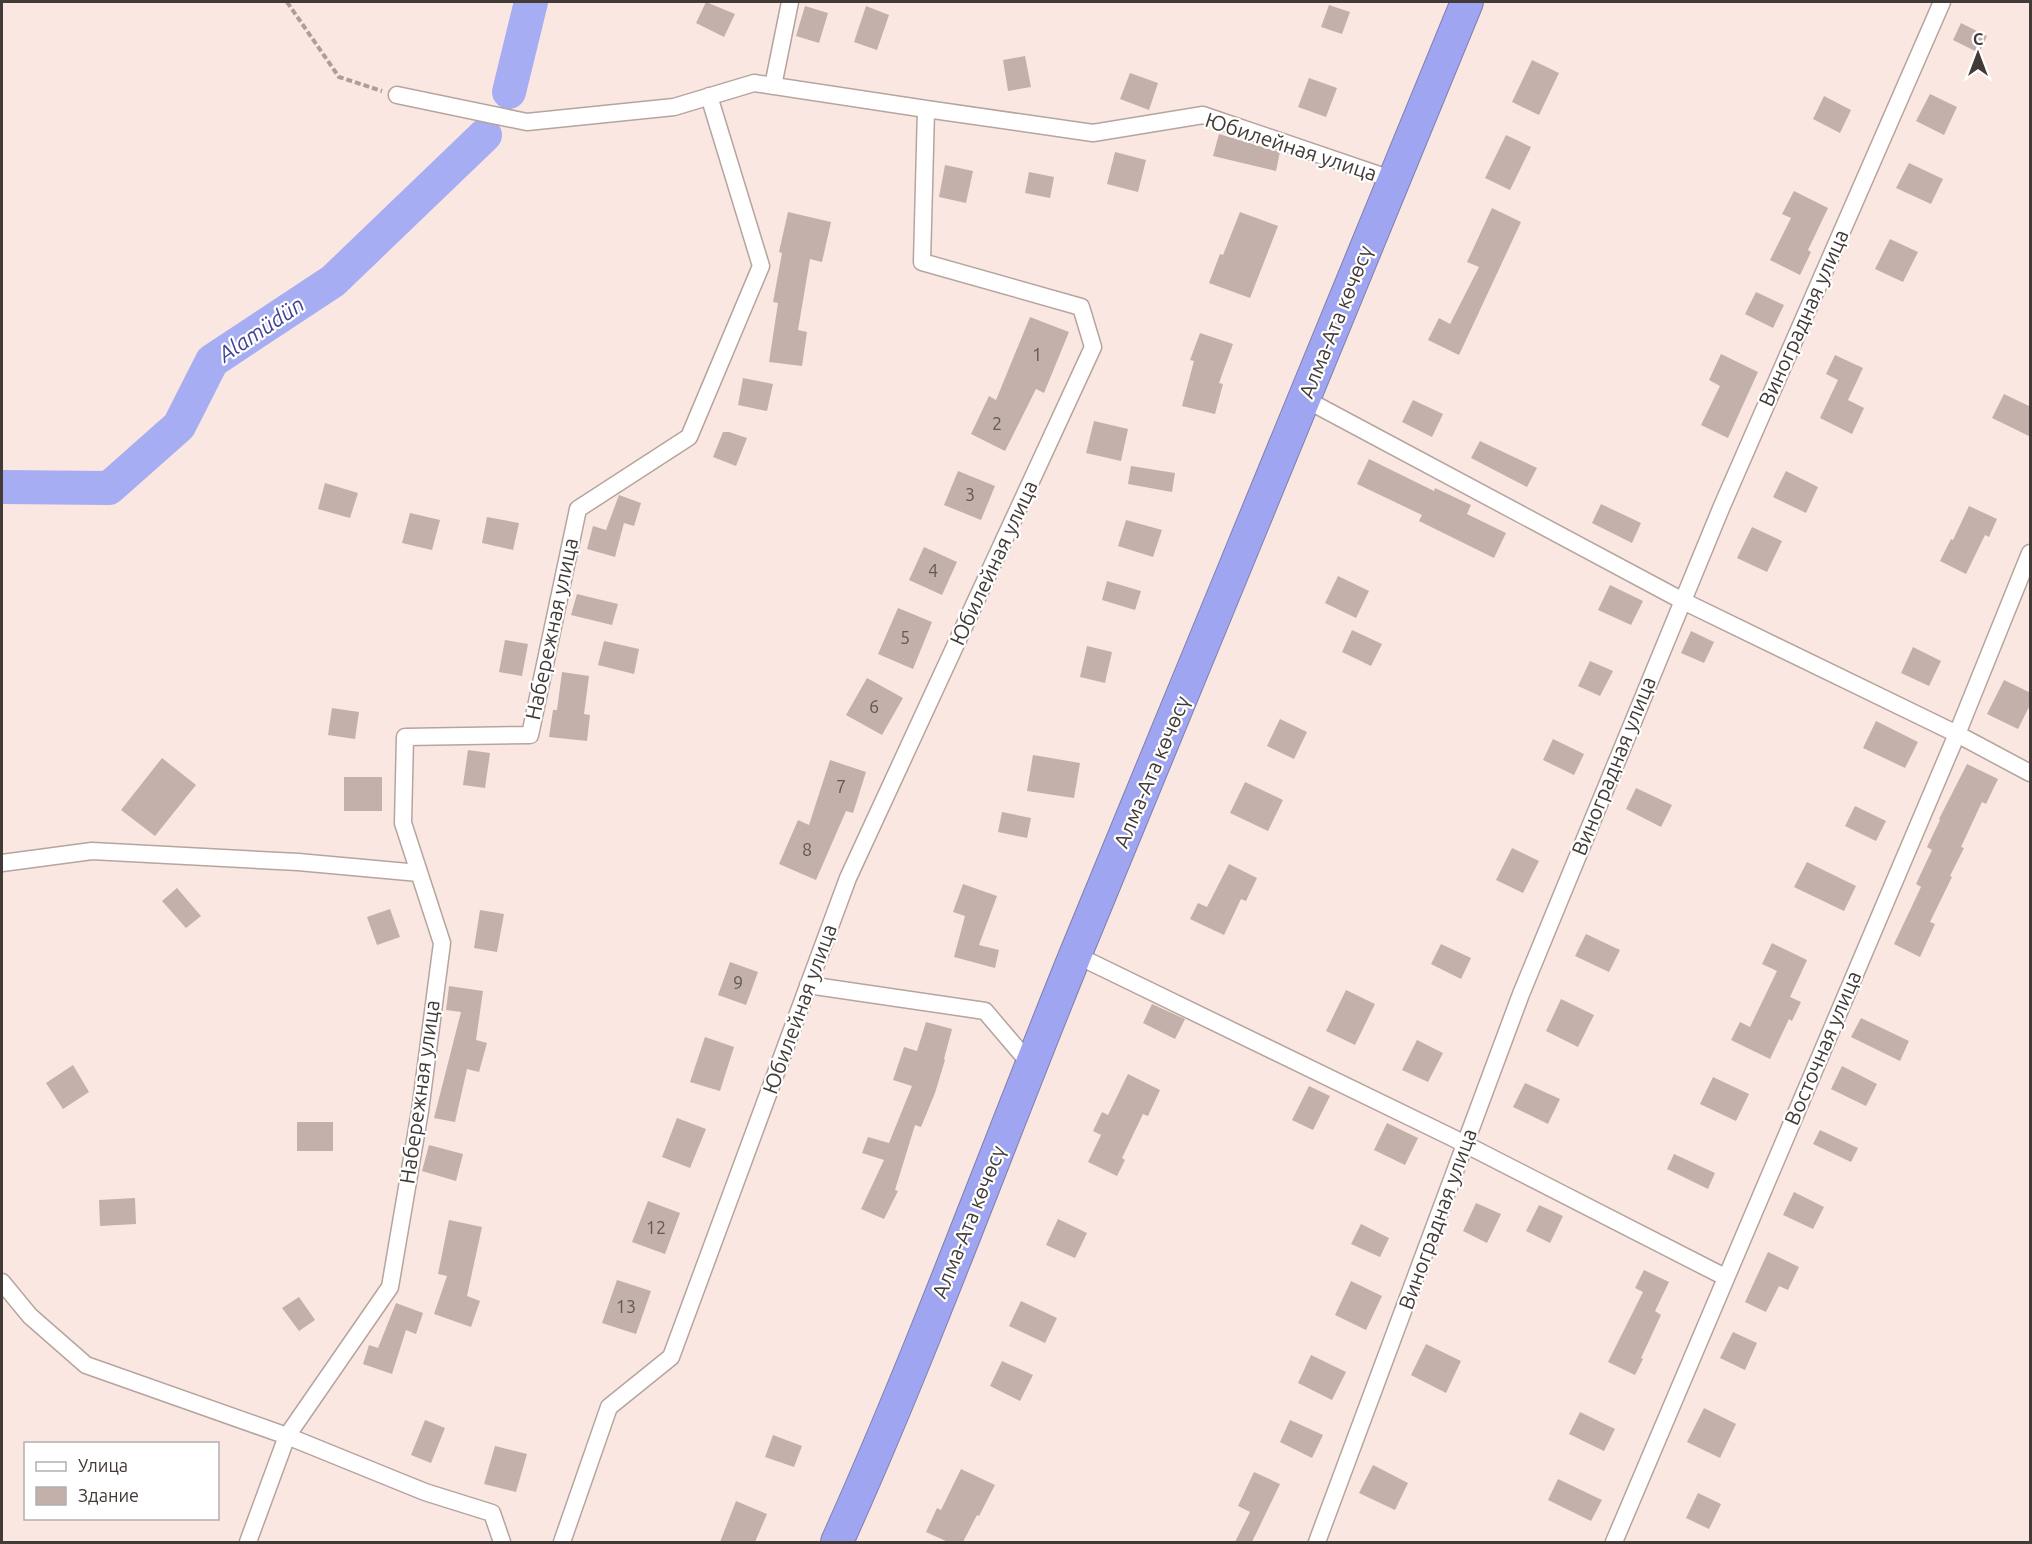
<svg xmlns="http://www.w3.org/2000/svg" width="2032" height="1544" viewBox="0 0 2032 1544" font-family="Ubuntu,sans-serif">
<rect width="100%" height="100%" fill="#fbe7e1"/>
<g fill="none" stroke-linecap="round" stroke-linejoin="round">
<path stroke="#a6adf2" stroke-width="34" d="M509,92L531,2
M2,487L109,488L179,426L212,361L333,281L485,135"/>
</g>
<path fill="#c3b0aa" d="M706,2L735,14L724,37L696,23Z
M1329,5L1350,12L1342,34L1321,27Z
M805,6L828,13L819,43L796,36Z
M866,6L889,15L877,50L854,42Z
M1961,23L1987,36L1979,53L1953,40Z
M1025,56L1031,87L1008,91L1003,60Z
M1532,60L1559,73L1539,115L1512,102Z
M1130,73L1158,83L1149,110L1120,99Z
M1309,78L1337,88L1326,117L1298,107Z
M1930,94L1957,107L1944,135L1916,121Z
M1824,96L1851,110L1840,133L1813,119Z
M1219,134L1280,152L1276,171L1213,156Z
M1506,135L1531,147L1510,190L1485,178Z
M1115,152L1146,160L1138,192L1107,184Z
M1909,163L1943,179L1931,204L1896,188Z
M945,165L973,171L966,203L939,197Z
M1029,172L1054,177L1050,198L1025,193Z
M1794,191L1828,208L1808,250L1811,252L1800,275L1770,260L1791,218L1782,214Z
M1492,208L1521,222L1459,355L1428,340L1439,318L1450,324L1479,267L1467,262Z
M788,212L831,222L822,262L810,259L798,330L807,332L802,366L769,362L778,303L773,302L782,253L779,252Z
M1240,212L1278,226L1250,298L1209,283L1220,254L1223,255Z
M1890,239L1918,252L1903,282L1875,269Z
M1756,292L1784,305L1773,328L1745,314Z
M1030,317L1069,332L1044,393L1036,389L1005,451L971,434L989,396L996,400Z
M1200,333L1233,344L1219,383L1223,384L1215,414L1182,406L1194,361L1190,360Z
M1721,354L1758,372L1728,438L1701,425L1720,386L1709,380Z
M1835,355L1863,368L1848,400L1864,408L1852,434L1820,418L1838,380L1826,374Z
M743,378L773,384L767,411L738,405Z
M2004,394L2031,407V437L1992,418Z
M1413,400L1443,414L1432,437L1402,422Z
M1094,421L1128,429L1121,461L1086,453Z
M723,432H729L747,438L736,466L713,457Z
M1480,441L1537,468L1527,487L1471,458Z
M1369,459L1434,491L1435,488L1471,505L1467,514L1506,533L1494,558L1419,521L1422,515L1357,484Z
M1131,466L1175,473L1172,492L1128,484Z
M958,471L995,486L981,520L944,505Z
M1786,471L1818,487L1806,513L1773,497Z
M325,483L358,493L350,518L318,509Z
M619,495L641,503L634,526L624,523L615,557L587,549L593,526L606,530Z
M1601,504L1641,523L1632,543L1592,523Z
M1969,506L1997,519L1989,537L1985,535L1966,574L1940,561L1951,539L1953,540Z
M410,513L440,520L432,550L402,543Z
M487,517L519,523L513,550L482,543Z
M1126,520L1162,530L1153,557L1118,546Z
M1752,527L1782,541L1767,572L1737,558Z
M924,547L957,562L942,595L909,580Z
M1338,576L1369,591L1356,618L1325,603Z
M1107,581L1141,591L1135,610L1102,600Z
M1610,585L1643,601L1631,625L1598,610Z
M577,594L618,604L612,625L571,615Z
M898,608L932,622L913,669L878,654Z
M1352,630L1382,644L1371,666L1342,652Z
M1691,631L1714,642L1704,663L1681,653Z
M505,640L528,644L522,676L499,672Z
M604,641L639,649L634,674L598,665Z
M1087,646L1112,652L1105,683L1080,677Z
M1913,647L1941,661L1929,686L1901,673Z
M1590,661L1613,671L1600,696L1578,686Z
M562,672L589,676L584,714L590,715L587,741L549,737L553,710H557Z
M867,678L903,698L882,735L846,715Z
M2004,680L2031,693V703L2018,729L1987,714Z
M332,708L359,712L355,739L328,735Z
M1280,719L1307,732L1294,759L1267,746Z
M1876,721L1918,742L1905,768L1863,748Z
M1553,739L1584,754L1574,775L1543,760Z
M468,750L490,753L485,788L463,785Z
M1033,755L1080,763L1074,798L1027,791Z
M162,758L196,785L155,836L121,810Z
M830,760L866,772L853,813L846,811L816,880L779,864L798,820L809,825Z
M1967,764L1998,779L1986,804L1982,802L1961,847L1964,848L1950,876L1952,877L1930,922L1935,924L1920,957L1894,944L1921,887L1916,884L1932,850L1927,847L1940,820L1939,819Z
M344,777H382V811H344Z
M1245,782L1283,800L1268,831L1230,813Z
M1636,788L1672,805L1661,827L1626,809Z
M1855,806L1886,821L1876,841L1845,826Z
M1002,812L1031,818L1027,838L998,832Z
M1512,848L1539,861L1523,893L1496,880Z
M1807,862L1856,886L1844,911L1794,887Z
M1229,864L1257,878L1246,901L1241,899L1224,935L1190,919L1198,903L1207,907Z
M963,884L997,896L979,945L999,950L995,968L954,957L965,916L953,912Z
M177,888L201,916L186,928L162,901Z
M390,909L400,937L377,945L367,917Z
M480,910L504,914L497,952L474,948Z
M1586,934L1620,950L1609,972L1575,956Z
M1772,943L1807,960L1790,997L1801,1002L1792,1021L1789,1019L1770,1059L1731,1040L1740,1022L1750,1027L1777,971L1762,964Z
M1441,944L1471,958L1461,979L1431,964Z
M730,962L758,972L746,1005L718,995Z
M449,986L483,991L476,1040L487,1043L479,1072L467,1069L455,1122L434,1118L461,1012L446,1010Z
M1346,990L1375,1004L1355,1045L1326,1031Z
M1561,999L1594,1015L1578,1047L1546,1031Z
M1152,1004L1185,1019L1175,1039L1143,1023Z
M1861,1018L1909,1041L1900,1061L1851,1037Z
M926,1022L952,1029L944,1059L945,1060L935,1093L921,1127L915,1125L895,1190L898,1191L884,1219L861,1209L884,1160L862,1153L868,1137L889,1143L912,1086L893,1080L904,1047L917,1051Z
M705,1037L734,1047L720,1091L690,1082Z
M1417,1040L1443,1053L1428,1082L1402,1070Z
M73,1065L89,1092L63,1109L46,1083Z
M1842,1066L1877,1084L1866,1106L1831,1089Z
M1128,1074L1160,1090L1148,1116L1143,1114L1122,1158L1125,1160L1117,1176L1088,1162L1101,1135L1093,1131L1102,1112L1108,1115Z
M1713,1077L1749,1094L1736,1121L1700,1104Z
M1525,1083L1560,1099L1548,1124L1513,1107Z
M1309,1086L1330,1096L1313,1130L1292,1120Z
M677,1118L706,1129L690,1168L662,1157Z
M297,1122H333V1151H297Z
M1387,1123L1418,1138L1405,1165L1374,1150Z
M1820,1130L1858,1148L1851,1162L1813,1144Z
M429,1145L463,1154L456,1181L422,1171Z
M1674,1154L1715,1173L1708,1189L1667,1169Z
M1794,1192L1824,1207L1813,1229L1783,1215Z
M135,1198L136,1224L100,1226L99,1200Z
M648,1201L680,1213L665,1254L632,1242Z
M1476,1203L1501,1214L1487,1243L1463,1231Z
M1539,1205L1563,1216L1550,1243L1526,1231Z
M1058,1219L1087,1233L1075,1258L1046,1245Z
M449,1220L482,1227L467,1296L480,1301L471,1327L434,1314L447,1276L438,1274Z
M1361,1224L1389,1238L1380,1257L1351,1244Z
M1768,1252L1799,1267L1788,1290L1779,1286L1766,1312L1745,1302Z
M1644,1270L1669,1282L1655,1311L1661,1315L1641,1358L1643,1359L1635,1375L1608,1362L1643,1292L1635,1288Z
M617,1280L651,1291L636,1334L602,1323Z
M1351,1281L1382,1296L1366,1330L1335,1315Z
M299,1297L315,1320L299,1331L282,1308Z
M1021,1301L1057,1318L1045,1343L1009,1326Z
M396,1303L423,1313L416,1334L406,1330L392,1374L363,1364L369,1345L378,1348Z
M1733,1332L1757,1343L1745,1370L1720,1358Z
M1426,1344L1461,1361L1446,1393L1411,1375Z
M1311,1355L1346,1372L1332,1400L1298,1383Z
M1002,1361L1033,1375L1020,1401L990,1386Z
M1704,1408L1736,1424L1720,1458L1687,1442Z
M1580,1412L1615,1429L1604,1451L1569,1434Z
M425,1420L445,1428L431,1463L411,1455Z
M1290,1420L1323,1435L1312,1458L1280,1442Z
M773,1435L802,1446L794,1467L765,1457Z
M495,1446L527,1454L516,1492L484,1484Z
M1373,1465L1408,1483L1395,1510L1359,1493Z
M961,1469L995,1485L979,1516L977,1515L963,1542H948L926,1532L937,1508L941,1510Z
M1254,1472L1280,1484L1252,1542H1235L1250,1512L1238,1506Z
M1558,1479L1602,1500L1591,1521L1548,1500Z
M1698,1493L1721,1504L1709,1529L1686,1518Z
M736,1501L767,1514L755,1542H720Z"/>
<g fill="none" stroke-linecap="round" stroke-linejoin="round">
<g stroke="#b6a49e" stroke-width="19">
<path id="street" d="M773,86L790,2
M397,95L527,122L674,107L754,83L926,109
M1305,399L1683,601L1957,734L2030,773
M2,863L92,851L298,862L419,873
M1076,955L1451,1137L1725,1277
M808,985L985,1011L1031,1065
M2,1282L30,1316L86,1365L287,1436L425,1492L492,1513L502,1542
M248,1542L287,1436L390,1287L420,1111L442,943L403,823L405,737L530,735L578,509L689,437L761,266L709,96
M562,1542L609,1407L671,1357L848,878L1093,347L1081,307L922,262L926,109L1093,133L1203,115L1394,180
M1317,1542L1521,994L1722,506L1942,2
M1614,1542L1957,734L2030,553"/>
</g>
<g stroke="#7e80af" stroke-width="34">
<path id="highway" d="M837,1542C924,1349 996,1150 1076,953C1206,636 1338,319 1467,2"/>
</g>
<path stroke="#ad9e9a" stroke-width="4" stroke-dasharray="6 3" stroke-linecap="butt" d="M287,2L339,77L382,91"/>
<use href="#street" stroke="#fff" stroke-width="16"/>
<use href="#highway" stroke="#9fa5f0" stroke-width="32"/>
</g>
<g text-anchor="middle" stroke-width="4.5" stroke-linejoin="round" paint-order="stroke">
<g font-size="18" fill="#625854">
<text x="1037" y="361">1</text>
<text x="997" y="430">2</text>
<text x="970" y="501">3</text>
<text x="933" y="577">4</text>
<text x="905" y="644">5</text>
<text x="874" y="713">6</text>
<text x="841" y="793">7</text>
<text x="807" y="856">8</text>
<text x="738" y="989">9</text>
<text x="656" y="1234">12</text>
<text x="626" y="1313">13</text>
</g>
<g font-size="21" fill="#423a37" stroke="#fff">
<text transform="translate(1291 147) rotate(18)" y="7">Юбилейная улица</text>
<text transform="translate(1804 318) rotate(-66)" y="7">Виноградная улица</text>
<text transform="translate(1336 322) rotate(-68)" y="7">Алма-Ата көчөсү</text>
<text transform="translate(994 563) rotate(-65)" y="7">Юбилейная улица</text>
<text transform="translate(552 629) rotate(-78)" y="7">Набережная улица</text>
<text transform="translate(1614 766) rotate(-68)" y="7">Виноградная улица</text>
<text transform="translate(1152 772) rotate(-67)" y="7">Алма-Ата көчөсү</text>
<text transform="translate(800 1009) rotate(-70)" y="7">Юбилейная улица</text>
<text transform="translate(1823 1048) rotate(-67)" y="7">Восточная улица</text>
<text transform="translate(420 1092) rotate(-82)" y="7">Набережная улица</text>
<text transform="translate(1438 1219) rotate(-70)" y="7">Виноградная улица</text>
<text transform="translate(969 1222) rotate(-68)" y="7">Алма-Ата көчөсү</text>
</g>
<g font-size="22" font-style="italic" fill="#434394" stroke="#fff">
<text transform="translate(261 329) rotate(-34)" y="8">Alamüdün</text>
</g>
</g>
<rect width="2032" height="1544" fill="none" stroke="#423a37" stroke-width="6"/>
<rect x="24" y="1442" width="195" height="78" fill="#ffffff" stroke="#b3b0af" stroke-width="1.5"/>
<rect x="36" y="1462" width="30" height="9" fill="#ffffff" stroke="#b3b0af" stroke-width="1.5"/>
<text x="78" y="1472" font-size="18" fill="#423a37">Улица</text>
<rect x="36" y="1487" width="30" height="18" fill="#c3b0aa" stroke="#b3b0af" stroke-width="1.5"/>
<text x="78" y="1502" font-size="18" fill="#423a37">Здание</text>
<g transform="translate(1978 54)" stroke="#ffffff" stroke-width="4.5" paint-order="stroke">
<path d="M0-4.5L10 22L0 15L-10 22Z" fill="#423a37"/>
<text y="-9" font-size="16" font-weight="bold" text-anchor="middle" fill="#423a37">С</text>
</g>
</svg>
